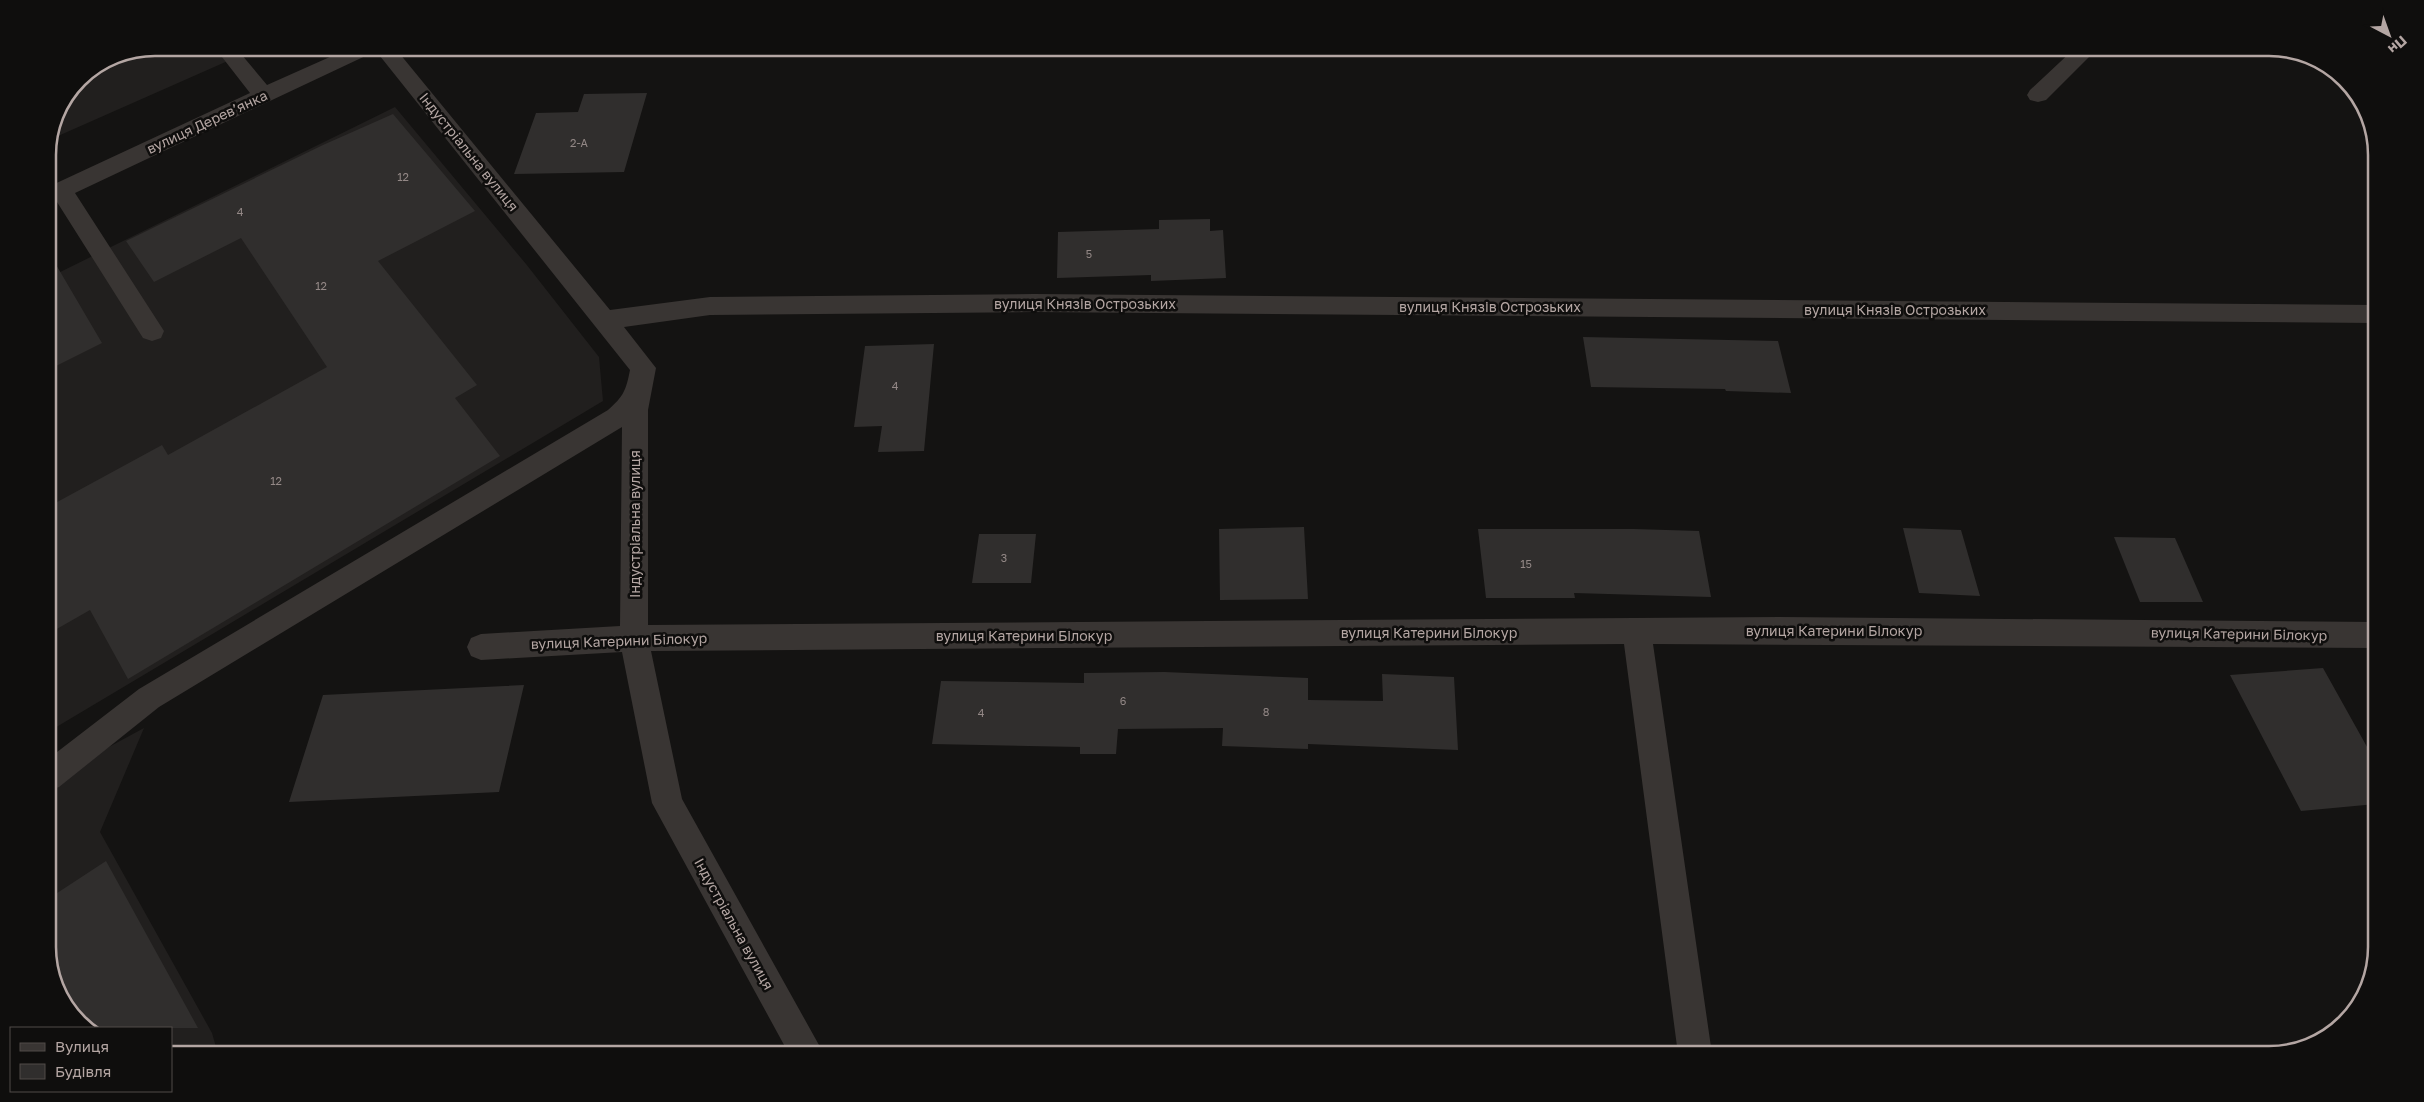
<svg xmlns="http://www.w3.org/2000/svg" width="2424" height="1102" viewBox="0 0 2424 1102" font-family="'Golos Text',sans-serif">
<rect width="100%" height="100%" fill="#141312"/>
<path fill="#211f1e" d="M155,48H257L58,136L52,128L56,114L79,79L114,56Z
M395,107L526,264L599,357L603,401L48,732V278Z
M144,728L100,832L212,1033L218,1054H171V1028H92L66,1007L48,954V780Z"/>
<path fill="#302e2d" d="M647,93L624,172L514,174L536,113L578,112L584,94Z
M393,114L475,211L378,261L477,385L455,398L500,456L128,679L90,610L48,634V507L162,445L168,455L327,367L241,238L154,282L126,241L323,145Z
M1210,219V231L1223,230L1226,278L1151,281V275L1057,278L1058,232L1159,229V220Z
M48,251L102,343L48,370Z
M1583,337L1778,341L1791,393L1726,391L1725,389L1591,387Z
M934,344L924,451L878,452L882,426L854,427L865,346Z
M1304,527L1308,599L1220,600L1219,529Z
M1903,528L1961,530L1980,596L1919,593Z
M1478,529H1634L1699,531L1711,597L1574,593L1575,598H1486Z
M979,534H1036L1031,583H972Z
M2114,537L2175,538L2203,602H2140Z
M2323,668L2376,763V804L2301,811L2230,675Z
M1164,672L1308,678V700L1383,701L1382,674L1454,677L1458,750L1308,744V749L1222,746L1223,728L1118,729L1116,754H1080V747L932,744L941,681L1084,683V673Z
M524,685L499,792L289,802L323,695Z
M106,861L198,1028H92L66,1007L48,954V899Z"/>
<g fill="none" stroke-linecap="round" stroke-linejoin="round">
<path fill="#393533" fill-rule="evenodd" d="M215,48H236L267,85L350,48H395L610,310L710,297L1034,294L2376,305V323L1034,312L710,315L624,327L656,368L648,410V625L1781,617L2376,622V648L1653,644L1712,1054H1678L1624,644L651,651L682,799L824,1054H789L652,803L622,652L481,660L471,656L467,647L471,638L481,634L620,626L622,427L159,707L59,787L48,791V759L139,689L608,410C624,396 626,390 630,370L376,51L75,193L164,331L161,338L152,341L143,338L57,202L48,204V187L250,93Z
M2075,48H2098L2046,100L2038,102L2030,100L2027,95L2030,90Z"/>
</g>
<g text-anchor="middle" stroke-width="5" stroke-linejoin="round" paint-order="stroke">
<g font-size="11" fill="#938886">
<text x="579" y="147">2-А</text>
<text x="403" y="181">12</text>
<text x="240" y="216">4</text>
<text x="1089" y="258">5</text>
<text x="321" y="290">12</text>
<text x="895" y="390">4</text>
<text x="276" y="485">12</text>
<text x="1004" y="562">3</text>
<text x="1526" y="568">15</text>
<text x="1123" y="705">6</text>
<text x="1266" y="716">8</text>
<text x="981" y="717">4</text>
</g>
<g font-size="14" fill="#b4a6a3" stroke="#0f0e0d">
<text transform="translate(207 122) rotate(-25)" y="5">вулиця Деревʼянка</text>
<text transform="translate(469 152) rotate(51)" y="5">Індустріальна вулиця</text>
<text x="1085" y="309">вулиця Князів Острозьких</text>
<text x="1490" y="312">вулиця Князів Острозьких</text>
<text x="1895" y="315">вулиця Князів Острозьких</text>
<text transform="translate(635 524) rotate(-90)" y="5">Індустріальна вулиця</text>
<text x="1834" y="636">вулиця Катерини Білокур</text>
<text x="1429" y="638">вулиця Катерини Білокур</text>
<text transform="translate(2239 634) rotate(1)" y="5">вулиця Катерини Білокур</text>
<text x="1024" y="641">вулиця Катерини Білокур</text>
<text transform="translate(619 641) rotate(-2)" y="5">вулиця Катерини Білокур</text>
<text transform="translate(734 924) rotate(61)" y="5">Індустріальна вулиця</text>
</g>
</g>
<path d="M0 0H2424V1102H0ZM155 56H2269A99 99 0 0 1 2368 155V947A99 99 0 0 1 2269 1046H155A99 99 0 0 1 56 947V155A99 99 0 0 1 155 56Z" fill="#0f0e0d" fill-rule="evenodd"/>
<path fill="none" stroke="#b4a6a3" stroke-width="2.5" d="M155 56H2269A99 99 0 0 1 2368 155V947A99 99 0 0 1 2269 1046H155A99 99 0 0 1 56 947V155A99 99 0 0 1 155 56Z"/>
<rect x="10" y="1027" width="162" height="65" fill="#0f0e0d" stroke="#514b49"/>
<rect x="20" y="1043" width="25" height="8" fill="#393533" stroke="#514b49"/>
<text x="55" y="1052" font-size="15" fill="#b4a6a3">Вулиця</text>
<rect x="20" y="1064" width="25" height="15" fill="#302e2d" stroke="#514b49"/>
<text x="55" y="1077" font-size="15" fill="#b4a6a3">Будівля</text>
<g transform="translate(2389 35) rotate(139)" stroke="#0f0e0d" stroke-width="4" paint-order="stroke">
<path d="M0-4L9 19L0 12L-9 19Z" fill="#b4a6a3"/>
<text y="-8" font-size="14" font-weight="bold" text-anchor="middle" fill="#b4a6a3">Пн</text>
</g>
</svg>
